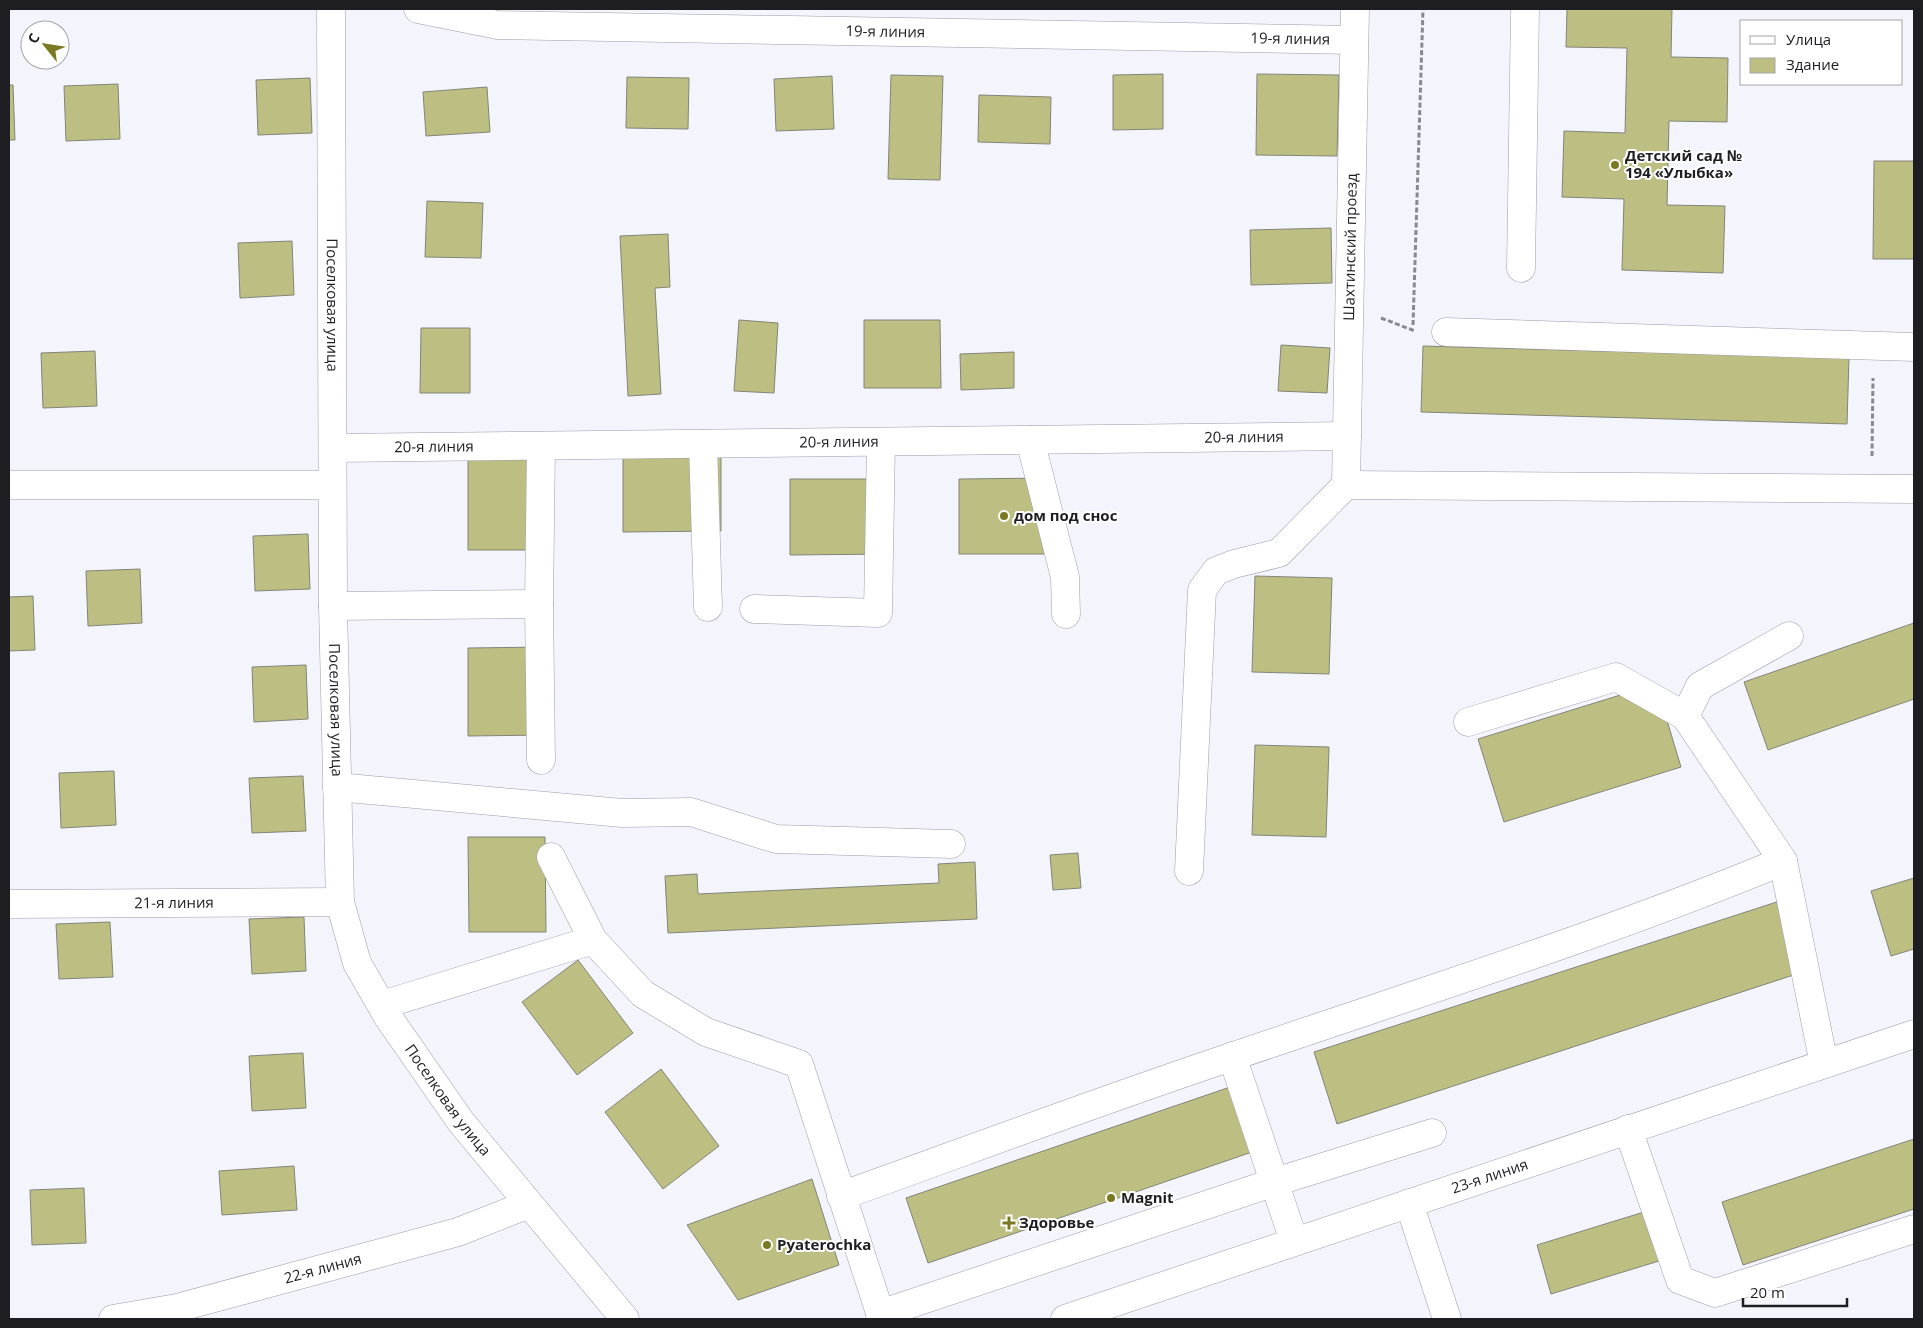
<svg xmlns="http://www.w3.org/2000/svg" width="1923" height="1328" viewBox="0 0 1923 1328" font-family="'Open Sans',sans-serif">
<rect width="100%" height="100%" fill="#f4f4fd"/>
<path fill="#bcbf81" stroke="#838479" d="M1567,9H1672L1671,57L1728,58L1727,122L1669,121L1667,205L1725,206L1723,273L1622,270L1624,199L1562,197L1564,131L1625,133L1627,48L1566,47Z
M1163,74V129L1113,130V75Z
M1257,74L1339,75L1337,156L1256,155Z
M891,75L943,76L940,180L888,179Z
M832,76L834,129L776,131L774,79Z
M627,77L689,78L688,129L626,128Z
M310,78L312,133L258,135L256,80Z
M118,84L120,139L66,141L64,86Z
M9,85H13L15,140H9Z
M487,87L490,132L426,136L423,92Z
M979,95L1051,97L1050,144L978,142Z
M1874,161H1914V259H1873Z
M427,201L483,203L481,258L425,257Z
M1331,228L1332,283L1251,285L1250,230Z
M668,234L670,287L655,288L661,394L628,396L620,236Z
M292,241L294,295L240,298L238,243Z
M739,320L778,323L774,393L734,391Z
M864,320H940L941,388H864Z
M421,328H470V393H420Z
M1281,345L1330,348L1327,393L1278,391Z
M1423,346L1849,358L1847,424L1421,412Z
M95,351L97,406L43,408L41,353Z
M1014,352V388L961,390L960,354Z
M721,457V531L623,532V458Z
M544,458V550H468V459Z
M1048,478L1049,554H959V479Z
M790,479H888V554L790,555Z
M308,534L310,589L255,591L253,536Z
M140,569L142,623L88,626L86,571Z
M1255,576L1332,578L1329,674L1252,672Z
M33,596L35,650L9,651V597Z
M1914,623V699L1768,750L1744,682Z
M545,647V735L468,736V648Z
M306,665L308,719L254,722L252,667Z
M1656,684L1681,767L1504,822L1478,739Z
M1255,745L1329,747L1326,837L1252,835Z
M114,771L116,825L61,828L59,773Z
M303,776L306,831L252,833L249,778Z
M468,837H545L546,932H469Z
M1078,853L1081,888L1053,890L1050,855Z
M975,862L977,919L668,933L665,876L697,874L698,894L939,883L938,864Z
M1914,878V949L1891,956L1871,891Z
M1789,898L1812,969L1337,1124L1314,1052Z
M304,917L306,971L252,974L249,919Z
M110,922L113,977L59,979L56,924Z
M578,960L633,1033L577,1075L522,1002Z
M303,1053L306,1108L252,1111L249,1056Z
M661,1069L719,1146L663,1189L605,1112Z
M1236,1085L1258,1150L928,1263L906,1198Z
M1914,1139V1209L1743,1265L1722,1202Z
M294,1166L297,1210L222,1215L219,1171Z
M812,1179L839,1265L738,1300L687,1225Z
M84,1188L86,1243L32,1245L30,1190Z
M1644,1212L1659,1261L1551,1294L1537,1245Z"/>
<g fill="none" stroke-linecap="round" stroke-linejoin="round">
<g stroke="#9e9da9" stroke-width="29">
<g id="minor">
<path id="s1" d="M331,9L333,606L340,902L357,963L388,1017L461,1122L625,1319"/>
<path id="s2" d="M418,9L498,25L1354,40"/>
<path d="M1521,268L1525,9"/>
<path d="M1446,332L1914,347"/>
<path d="M1030,440L1065,577L1066,614"/>
<path d="M703,444L708,607"/>
<path id="s3" d="M333,448L1347,436"/>
<path d="M9,485H332"/>
<path id="s4" d="M1346,485L1355,9"/>
<path d="M539,604L541,446"/>
<path d="M333,606L539,604L541,760"/>
<path d="M754,609L878,613L881,442"/>
<path d="M1685,716L1700,686L1789,636"/>
<path d="M1468,722L1616,677L1685,716L1783,861L1824,1064"/>
<path d="M337,787L622,813L691,812L776,839L951,844"/>
<path d="M551,857L593,940L643,994L706,1032L799,1064L882,1319"/>
<path d="M1189,871L1202,590L1216,571L1234,564L1279,553L1346,485L1914,489"/>
<path id="s5" d="M9,904L340,902"/>
<path d="M382,1005L593,940"/>
<path d="M1232,1056L1294,1241"/>
<path d="M1628,1129L1680,1280L1715,1293L1914,1229"/>
<path d="M841,1196C972,1149 1102,1100 1234,1056C1418,993 1604,935 1783,861"/>
<path d="M1409,1203L1447,1319"/>
<path d="M880,1314L1275,1182L1432,1133"/>
<path id="s6" d="M113,1319L177,1308L458,1232L529,1204"/>
<path id="s7" d="M1065,1319L1914,1034"/>
</g>
</g>
<path stroke="#89888f" stroke-width="3" stroke-dasharray="5 2.5" stroke-linecap="butt" d="M1381,318L1415,331
M1413,325L1423,9
M1872,456L1873,378"/>
<use href="#minor" stroke="#fff" stroke-width="28"/>
</g>
<g fill="#787921" stroke="#fff" stroke-width="2">
<circle cx="1615" cy="165" r="5"/>
<circle cx="1004" cy="516" r="5"/>
<circle cx="1111" cy="1198" r="5"/>
<path d="M1006.5 1215.5h5v5h5v5h-5v5h-5v-5h-5v-5h5z"/>
<circle cx="767" cy="1245" r="5"/>
</g>
<g text-anchor="middle" stroke-width="4" stroke-linejoin="round" paint-order="stroke">
<g font-size="15" fill="#1e1d21" stroke="#fff">
<text dy="5" stroke="none"><textPath href="#s2" startOffset="469">19-я линия</textPath></text>
<text dy="5" stroke="none"><textPath href="#s2" startOffset="874">19-я линия</textPath></text>
<text dy="5" stroke="none"><textPath href="#s4" startOffset="238">Шахтинский проезд</textPath></text>
<text dy="5" stroke="none"><textPath href="#s1" startOffset="296">Поселковая улица</textPath></text>
<text dy="5" stroke="none"><textPath href="#s3" startOffset="911">20-я линия</textPath></text>
<text dy="5" stroke="none"><textPath href="#s3" startOffset="506">20-я линия</textPath></text>
<text dy="5" stroke="none"><textPath href="#s3" startOffset="101">20-я линия</textPath></text>
<text dy="5" stroke="none"><textPath href="#s1" startOffset="701">Поселковая улица</textPath></text>
<text dy="5" stroke="none"><textPath href="#s5" startOffset="165">21-я линия</textPath></text>
<text dy="5" stroke="none"><textPath href="#s1" startOffset="1121">Поселковая улица</textPath></text>
<text dy="5" stroke="none"><textPath href="#s7" startOffset="448">23-я линия</textPath></text>
<text dy="5" stroke="none"><textPath href="#s6" startOffset="216">22-я линия</textPath></text>
</g>
<g font-size="15" font-weight="bold" fill="#1e1d21" stroke="#fff" text-anchor="start">
<text x="1625" y="161">Детский сад №<tspan x="1625" dy="17">194 «Улыбка»</tspan></text>
<text x="1014" y="521">дом под снос</text>
<text x="1121" y="1203">Magnit</text>
<text x="1019" y="1228">Здоровье</text>
<text x="777" y="1250">Pyaterochka</text>
</g>
</g>
<rect width="1923" height="1328" fill="none" stroke="#1e1d21" stroke-width="20"/>
<rect x="1740" y="20" width="162" height="65" fill="#ffffff" stroke="#a5a5a6"/>
<rect x="1750" y="36" width="25" height="8" fill="#ffffff" stroke="#a5a5a6"/>
<text x="1786" y="45" font-size="15" fill="#1e1d21">Улица</text>
<rect x="1750" y="58" width="25" height="15" fill="#bcbf81" stroke="#a5a5a6"/>
<text x="1786" y="70" font-size="15" fill="#1e1d21">Здание</text>
<g transform="translate(45 45) rotate(300)"><circle r="24" fill="#ffffff" stroke="#a5a5a6"/>
<path d="M0-4L9 19L0 12L-9 19Z" fill="#787921"/>
<text y="-8" font-size="14" font-weight="bold" text-anchor="middle" fill="#1e1d21">С</text>
</g>
<path d="M1743 1298v8h104v-8" fill="none" stroke="#1e1d21" stroke-width="2.5"/>
<text x="1750" y="1298" font-size="15" fill="#1e1d21" stroke="#ffffff" stroke-width="4" paint-order="stroke">20 m</text>
</svg>
